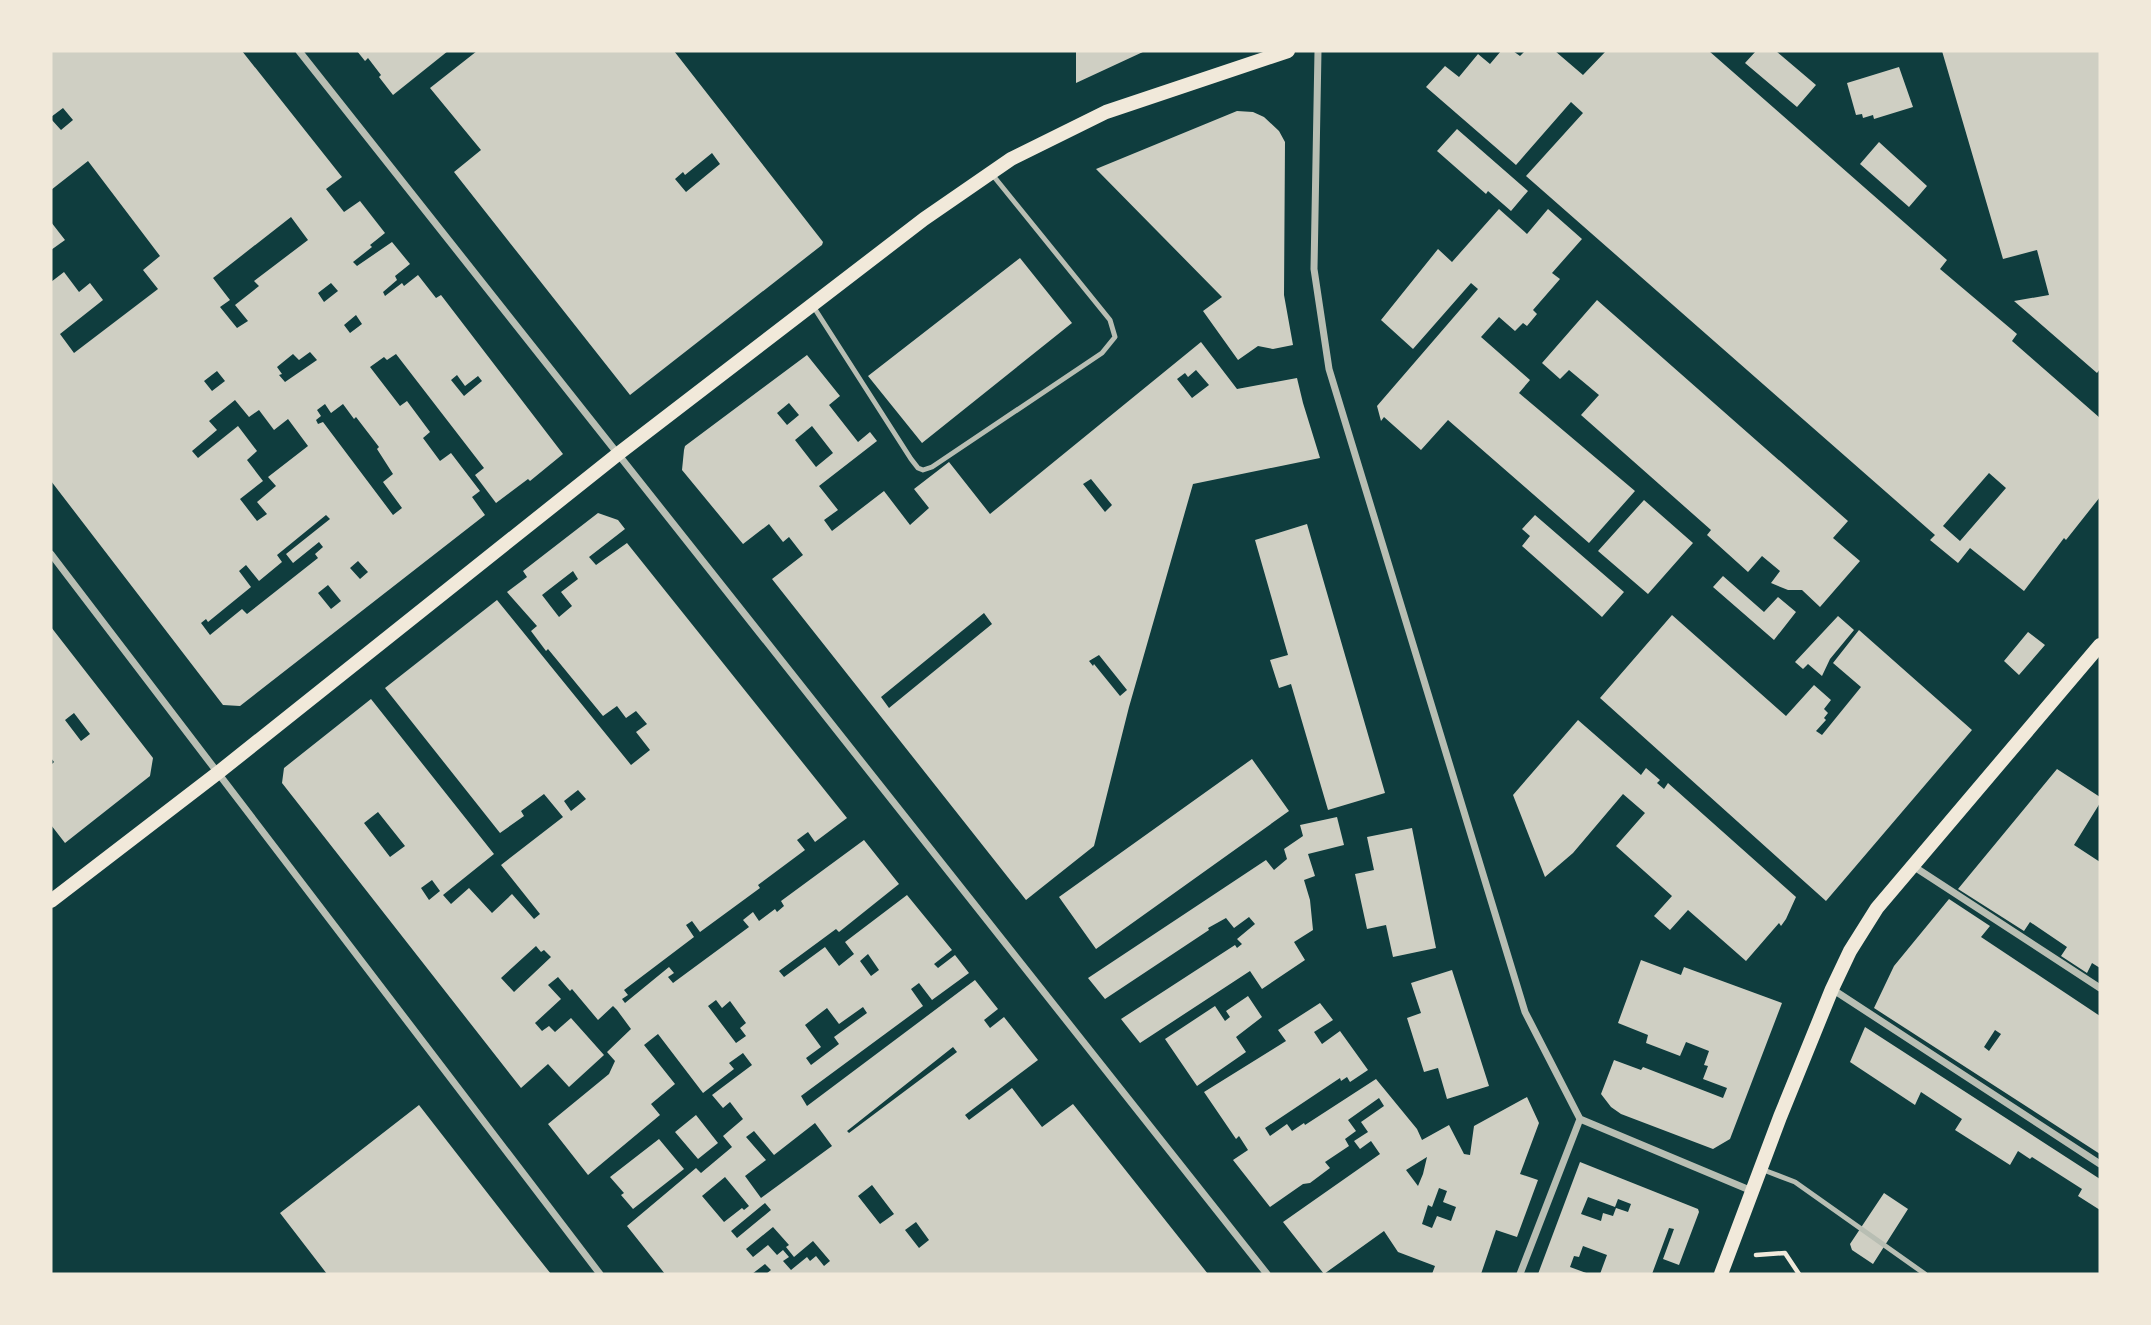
<svg xmlns="http://www.w3.org/2000/svg" width="2151" height="1325" viewBox="0 0 2151 1325" font-family="'Exo 2',sans-serif">
<rect width="100%" height="100%" fill="#0f3d3e"/>
<path fill="#cfcfc3" fill-rule="evenodd" d="M51,51H242L342,177L326,189L344,212L360,201L385,233L370,245L372,247L353,262L357,266L392,242L410,264L395,276L397,280L383,292L385,296L402,283L404,286L418,275L436,298L441,295L563,454L530,481L528,479L496,503L475,475L484,468L396,354L387,360L384,357L370,367L400,406L407,401L430,432L423,438L440,461L451,453L480,491L472,497L485,515L240,706L223,705L51,481V282L64,272L79,292L90,283L103,300L60,334L74,353L158,289L143,270L160,256L88,161L51,190V119L61,130L73,120L63,108L51,117ZM291,217L308,240L254,281L259,286L235,305L248,321L237,328L220,307L230,300L213,278ZM331,283L338,291L324,302L318,293ZM356,315L362,324L350,333L344,325ZM310,352L317,360L285,382L279,375L282,374L277,367L293,354L299,360ZM217,371L225,381L212,391L204,381ZM457,375L465,386L478,376L482,381L464,396L451,380ZM235,400L249,417L259,410L274,430L288,419L308,446L268,477L276,486L257,502L267,514L257,521L240,499L263,481L247,460L257,451L238,426L198,458L192,451L217,430L209,421ZM325,404L331,413L343,404L354,419L356,417L379,447L377,449L393,474L383,482L402,508L393,515L323,422L318,424L316,420L321,416L317,410ZM326,515L330,519L286,554L293,563L319,542L323,547L315,554L318,558L247,614L242,609L210,635L201,623L206,619L208,622L251,587L239,571L246,565L259,581L282,562L277,555ZM358,561L368,572L360,579L350,568ZM328,585L341,601L331,609L318,593Z
M357,51H448L393,95L379,77L381,75L368,58L365,61Z
M477,51H674L823,242L822,245L630,395L454,172L481,150L430,88ZM712,153L720,164L686,192L675,179L683,172L685,175Z
M1076,51H1145L1076,83Z
M1501,51H1513L1520,56L1525,51H1555L1583,75L1606,51H1709L1947,260L1940,269L2017,334L2012,341L2100,418V497L2066,540L2064,538L2024,591L1970,548L1958,563L1930,540L1935,535L1526,176L1583,113L1571,102L1516,165L1426,87L1445,66L1459,77L1478,54L1490,64ZM1989,473L2006,488L1960,541L1943,526Z
M1756,51H1776L1816,85L1797,107L1745,63Z
M1942,51H2100V369L2097,373L2014,301L2049,295L2037,250L2003,259Z
M1899,67L1913,107L1874,119L1873,115L1863,118L1862,114L1856,115L1847,83Z
M1237,111L1253,112L1264,117L1279,131L1285,142L1284,295L1293,345L1273,349L1258,346L1238,360L1203,311L1222,297L1096,169Z
M1457,129L1528,191L1511,211L1488,191L1486,194L1437,151Z
M1879,142L1927,186L1909,207L1860,164Z
M1499,209L1527,234L1548,209L1582,239L1552,273L1560,279L1533,310L1537,314L1527,326L1523,323L1515,331L1499,317L1481,337L1530,380L1519,393L1635,491L1589,543L1448,420L1421,450L1384,417L1381,421L1377,406L1478,289L1471,283L1413,349L1381,320L1438,249L1452,262Z
M51,222L65,240L51,250Z
M1020,258L1072,323L922,443L868,376Z
M1597,300L1848,521L1833,538L1860,561L1820,607L1802,590H1788L1771,583L1780,571L1762,556L1748,572L1707,535L1711,530L1581,415L1599,395L1569,370L1560,379L1542,363Z
M1201,342L1237,389L1297,378L1303,403L1320,458L1193,484L1129,707L1094,846L1026,900L772,579L803,555L789,537L783,542L769,524L743,544L682,470L684,450L685,446L807,355L840,396L829,405L858,442L870,432L877,441L819,486L838,510L824,520L832,531L884,491L910,525L929,508L914,489L949,462L990,514ZM1196,370L1209,385L1192,398L1177,379L1185,373L1188,377ZM789,403L799,415L787,425L777,413ZM812,426L833,453L816,467L795,440ZM1091,479L1112,505L1105,512L1083,484ZM984,613L992,624L889,708L881,697ZM1099,655L1127,690L1120,696L1094,664L1093,666L1089,661Z
M1644,500L1693,543L1648,594L1598,551Z
M598,513L618,520L625,529L589,557L596,565L627,543L847,818L815,842L808,832L797,840L805,850L758,885L760,888L700,932L692,921L686,925L694,937L624,990L628,995L622,999L625,1003L669,967L674,973L668,977L673,983L749,927L743,920L753,912L759,921L775,909L777,912L784,906L781,901L864,840L899,884L839,932L836,929L779,971L784,977L825,947L839,966L854,954L845,942L907,895L952,950L934,964L938,968L955,955L969,973L932,1000L919,983L911,989L923,1006L801,1096L807,1106L975,980L998,1009L984,1020L990,1028L1004,1017L1038,1060L965,1115L969,1120L1012,1088L1042,1127L1073,1104L1208,1274H766L771,1270L765,1264L752,1274H665L627,1226L696,1168L701,1173L732,1147L723,1136L743,1119L730,1102L723,1108L712,1095L752,1065L743,1053L729,1063L734,1069L703,1093L658,1034L644,1045L675,1084L651,1104L660,1115L588,1175L548,1124L609,1074L615,1061L607,1052L631,1029L617,1010L613,1006L598,1020L572,989L570,991L558,977L548,985L561,999L535,1023L542,1031L549,1026L555,1032L571,1018L604,1055L569,1087L548,1064L521,1088L282,783L284,768L371,699L494,854L443,895L451,904L469,888L492,913L512,894L534,919L540,914L501,865L563,817L544,794L521,811L524,816L500,833L385,688L497,600L631,765L650,750L636,732L647,724L636,711L626,718L617,706L603,716L548,649L546,651L531,631L537,626L507,592L527,577L523,571ZM573,571L578,579L561,592L572,606L559,617L542,595ZM578,790L586,799L571,811L564,801ZM378,812L405,846L390,857L364,823ZM432,880L440,891L429,900L421,888ZM536,946L541,952L544,950L551,957L514,992L501,978ZM868,954L879,970L871,976L860,961ZM716,1000L722,1008L730,1001L746,1023L740,1028L746,1036L736,1043L708,1006ZM863,1007L867,1013L834,1037L839,1044L811,1065L806,1058L821,1047L805,1025L827,1008L839,1024ZM953,1047L957,1052L849,1133L847,1131ZM815,1123L832,1146L761,1198L745,1176L766,1160L746,1137L754,1131L774,1155ZM725,1177L749,1206L744,1210L742,1208L724,1222L702,1196ZM872,1185L894,1214L880,1224L858,1196ZM765,1203L771,1210L737,1238L731,1231ZM916,1222L929,1240L919,1248L905,1230ZM773,1227L789,1245L786,1247L794,1257L813,1241L830,1261L824,1266L816,1256L810,1261L807,1257L791,1270L783,1261L789,1257L783,1250L777,1255L768,1245L753,1257L746,1249Z
M1535,515L1624,592L1602,617L1522,546L1530,536L1522,529Z
M1307,524L1385,793L1328,810L1291,684L1279,688L1270,660L1288,655L1255,540Z
M1723,576L1764,612L1778,597L1796,612L1774,640L1713,587Z
M1672,615L1786,716L1814,685L1831,700L1824,709L1828,713L1824,718L1826,720L1816,731L1822,735L1861,687L1833,663L1859,630L1972,730L1826,901L1600,698Z
M1838,616L1854,630L1830,659L1822,676L1808,664L1803,669L1795,662Z
M51,627L153,758L150,776L65,843L51,825V765L54,762L51,758ZM74,713L90,734L81,741L65,720Z
M2028,632L2045,645L2019,675L2004,661Z
M1578,720L1641,775L1646,768L1660,780L1657,783L1664,789L1668,783L1796,897L1786,919L1781,926L1779,923L1746,961L1688,910L1670,930L1654,916L1672,896L1616,846L1645,813L1623,794L1573,853L1545,877L1513,795Z
M1252,759L1289,811L1096,949L1059,897Z
M2057,769L2100,797V803L2074,845L2100,862V968L2092,963L2087,973L2061,956L2067,947L2030,922L2024,931L1958,889Z
M1337,817L1344,845L1308,854L1315,876L1304,880L1310,900L1313,930L1294,942L1305,960L1262,989L1250,971L1140,1043L1121,1019L1235,945L1237,948L1242,944L1237,939L1255,924L1249,917L1234,928L1226,918L1208,928L1209,930L1105,999L1088,978L1266,860L1274,870L1287,859L1284,849L1303,836L1300,825Z
M1412,828L1436,948L1393,957L1386,925L1367,929L1355,874L1374,870L1367,837Z
M1949,899L1990,926L1981,937L2100,1016V1154L1874,1008L1894,966ZM1995,1030L2001,1034L1989,1051L1984,1047Z
M1641,960L1681,975L1684,967L1782,1003L1730,1139L1713,1149L1621,1114L1611,1107L1601,1094L1614,1060L1641,1070L1643,1067L1723,1098L1727,1088L1703,1079L1708,1066L1704,1065L1709,1051L1686,1042L1680,1056L1646,1043L1648,1035L1618,1023Z
M1452,970L1489,1086L1447,1099L1438,1068L1424,1072L1407,1018L1421,1013L1411,983Z
M1248,996L1262,1017L1236,1037L1246,1052L1197,1086L1165,1039L1215,1006L1225,1021L1230,1017L1226,1011Z
M1320,1003L1333,1020L1314,1032L1322,1044L1340,1031L1368,1070L1350,1082L1347,1077L1341,1081L1340,1078L1265,1128L1270,1136L1287,1124L1292,1131L1304,1123L1305,1125L1376,1079L1417,1129L1422,1140L1449,1125L1464,1154L1470,1155L1474,1126L1527,1097L1539,1123L1520,1174L1538,1180L1517,1237L1496,1230L1481,1274H1432L1435,1266L1398,1252L1384,1231L1324,1274L1283,1222L1380,1154L1371,1141L1360,1149L1354,1141L1368,1132L1361,1122L1384,1106L1379,1098L1348,1120L1356,1131L1345,1139L1349,1146L1325,1162L1330,1168L1310,1183L1303,1184L1270,1207L1233,1160L1248,1150L1239,1136L1236,1139L1204,1092L1286,1041L1278,1030ZM1427,1157L1423,1174L1418,1186L1406,1170ZM1439,1188L1447,1191L1443,1202L1456,1207L1451,1221L1437,1216L1432,1228L1422,1224L1428,1205L1432,1207Z
M1865,1027L2100,1179V1210L2078,1196L2082,1189L2032,1157L2030,1159L2018,1151L2010,1165L1955,1130L1962,1119L1921,1092L1915,1105L1850,1062Z
M419,1105L524,1240L551,1274H327L280,1213Z
M696,1115L718,1143L698,1159L675,1132Z
M659,1139L684,1169L633,1209L621,1195L624,1193L610,1177Z
M1580,1162L1698,1209L1699,1212L1679,1265L1663,1259L1674,1229L1669,1228L1652,1274H1600L1607,1255L1583,1246L1579,1257L1574,1256L1570,1267L1589,1274H1538ZM1588,1197L1615,1207L1618,1199L1631,1204L1628,1212L1616,1208L1613,1216L1603,1213L1601,1221L1581,1214Z
M1884,1193L1908,1209L1873,1264L1852,1250L1850,1244Z"/>
<g fill="none" stroke-linecap="round" stroke-linejoin="round">
<path stroke="#f1e9da" stroke-width="4.5" d="M1756,1255L1785,1253L1799,1274"/>
<path stroke="#b8beb3" stroke-width="5" d="M813,306L911,459L918,468L923,470L932,467L1102,353L1115,337L1110,320L991,173
M1761,1169L1795,1182L1925,1274"/>
<path stroke="#b8beb3" stroke-width="7" d="M299,51L1267,1274
M1318,51L1314,269L1329,369L1525,1012L1580,1119L1752,1191
M51,554L600,1274
M1913,866L2100,988
M1832,989L2100,1164
M1520,1274L1580,1119"/>
<path stroke="#f1e9da" stroke-width="14" d="M51,901L219,772L618,454L924,219L1011,159L1106,112L1288,51
M1721,1274L1780,1117L1832,989L1850,951L1877,908L2100,645"/>
</g>
<rect width="2151" height="1325" fill="none" stroke="#f1e9da" stroke-width="105"/>
</svg>
